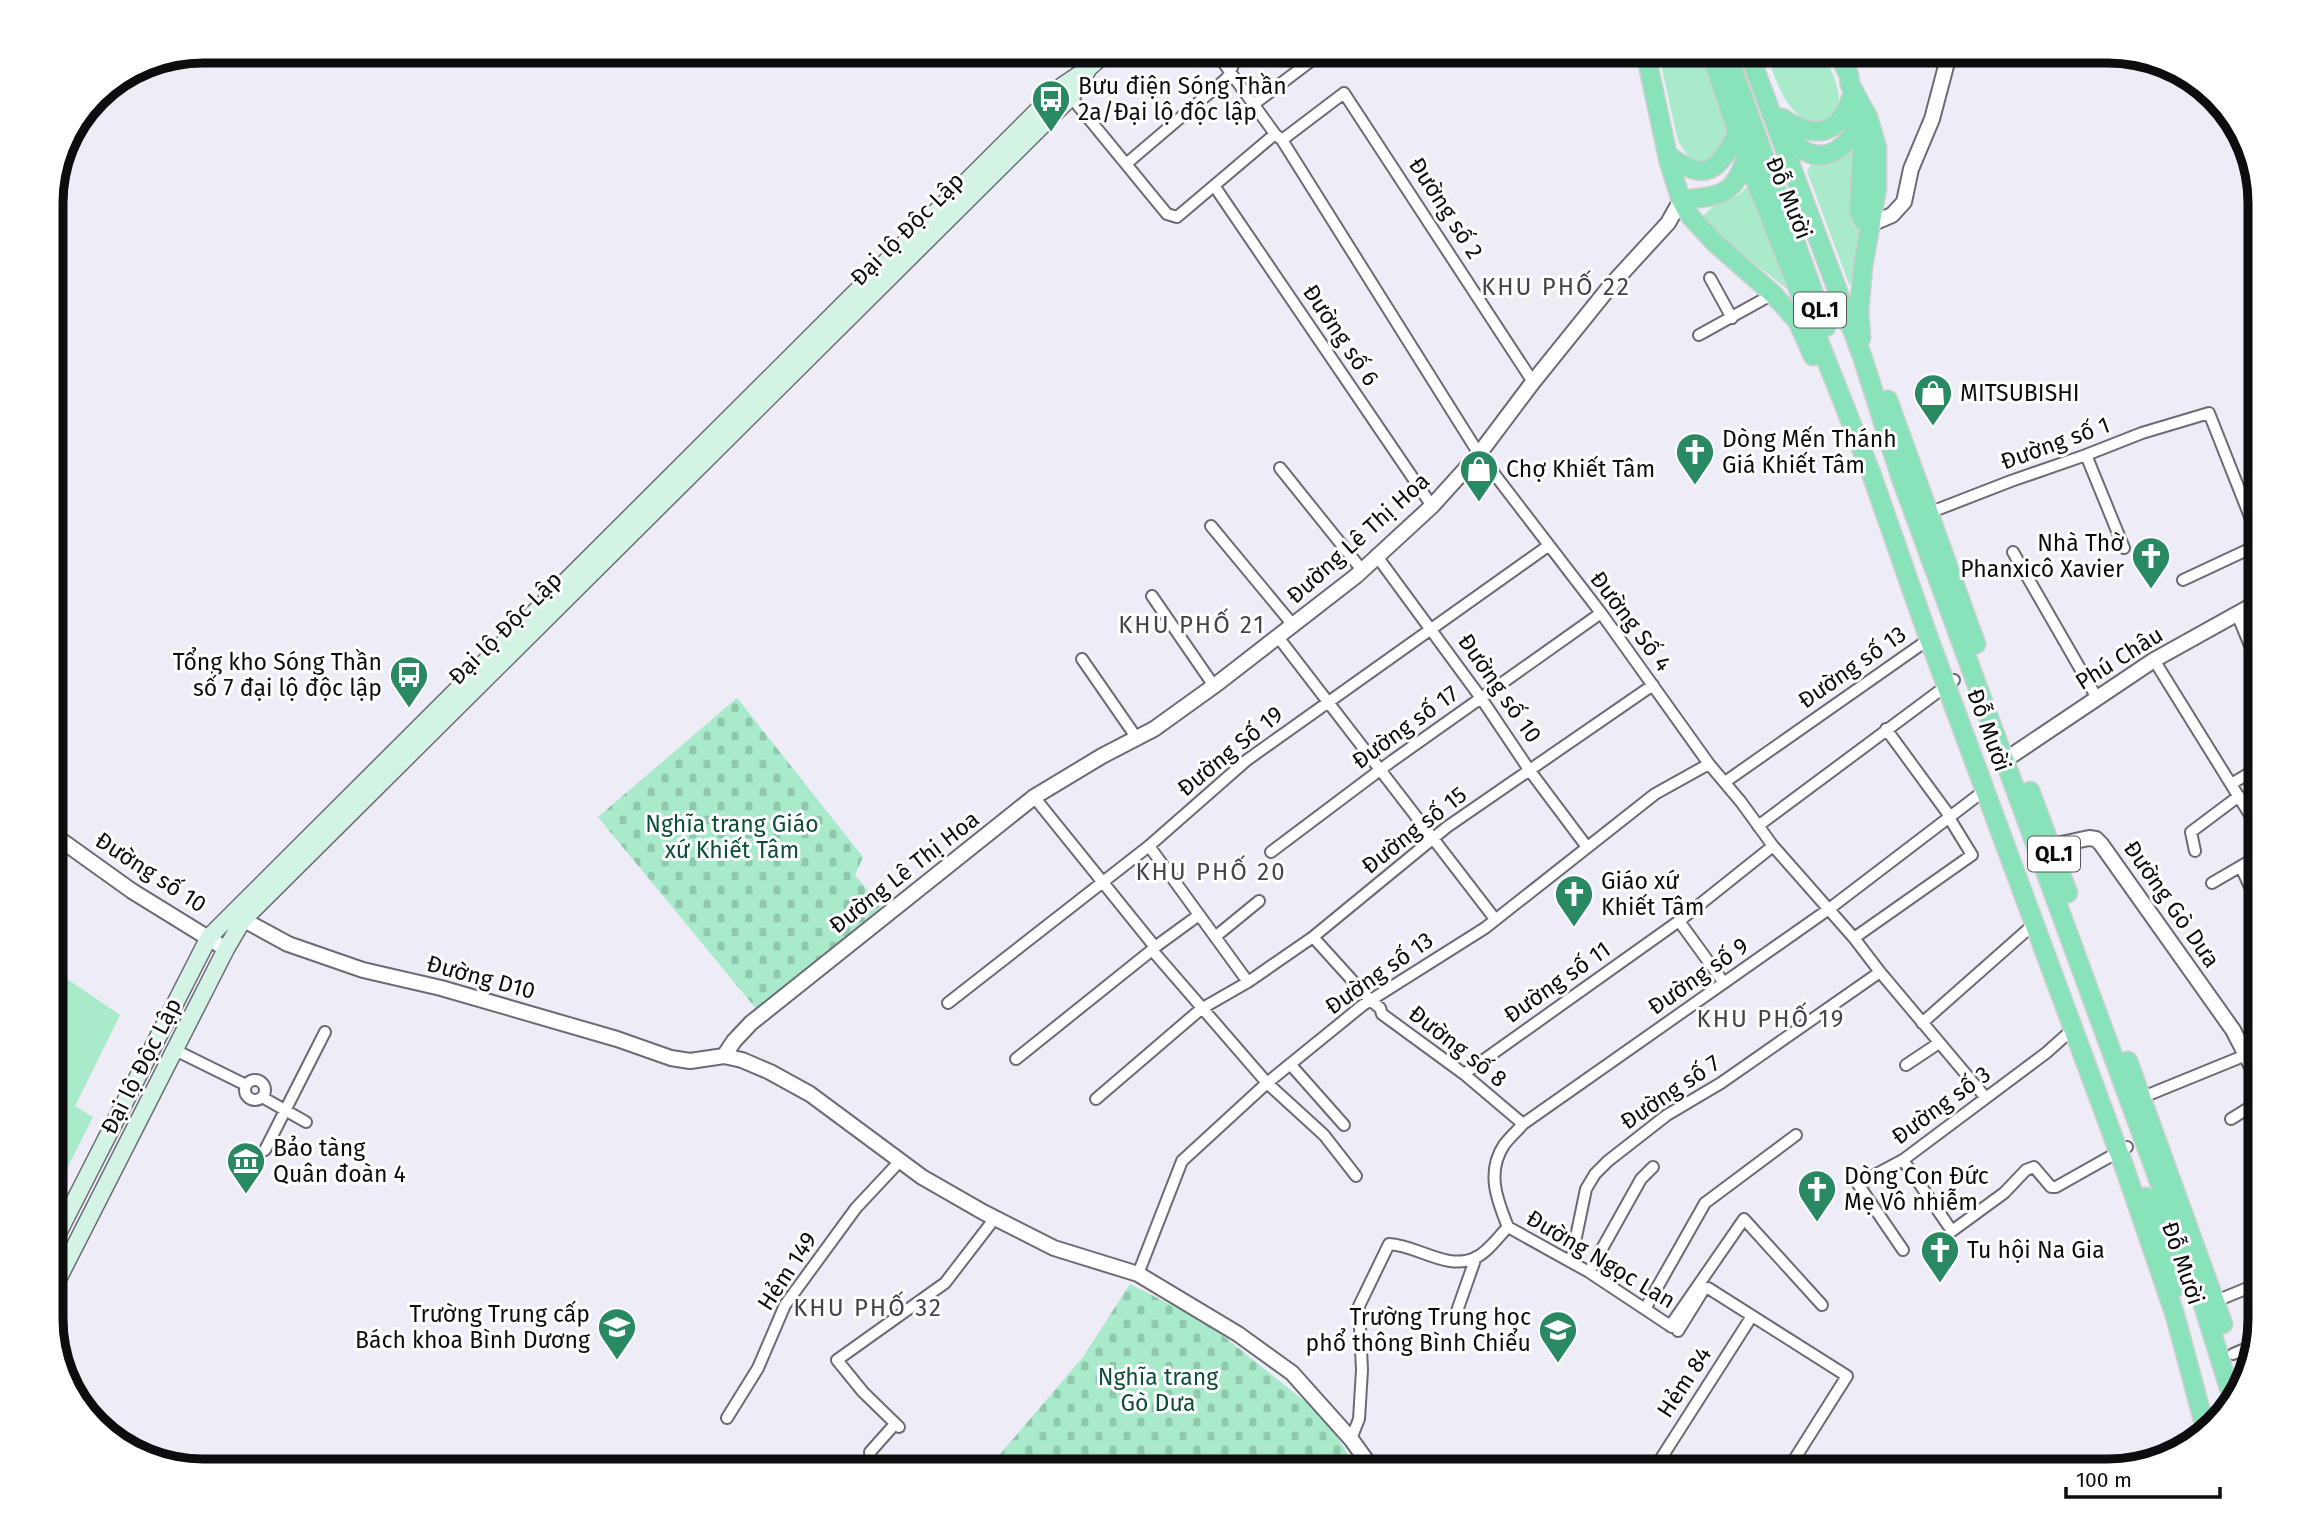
<svg xmlns="http://www.w3.org/2000/svg" width="2311" height="1522" viewBox="0 0 2311 1522" font-family="'Fira Sans',sans-serif">
<defs>
<pattern id="cemetery-stones" width="16" height="16" patternUnits="userSpaceOnUse" patternTransform="scale(1.75)"><rect width="16" height="16" fill="#a8eac9"/><path d="M2 7V4a2 2 0 0 1 4 0v3zM10 15v-3a2 2 0 0 1 4 0v3z" fill="#8fc8ac"/></pattern>
</defs>
<rect width="100%" height="100%" fill="#edecf7"/>
<path fill="#a8eac9" d="M1658,51H1707C1715,81 1732,116 1728,148L1703,164L1688,156L1678,141Z
M1765,51H1822C1831,69 1855,113 1822,121C1814,123 1807,122 1801,117C1781,102 1774,73 1765,51Z
M1859,143L1862,227L1852,284H1849L1807,171L1811,165L1842,156Z
M1753,183L1797,297L1712,230L1702,217C1717,202 1717,204 1735,197C1742,194 1746,186 1753,183Z
M51,968L120,1015L75,1106L93,1117L51,1200Z"/>
<path fill="url(#cemetery-stones)" d="M737,698L863,857L855,875L881,907L758,1011L598,817Z
M1130,1284L1207,1323L1292,1391L1328,1420L1357,1471H982L996,1459L1083,1357Z"/>
<g fill="none" stroke-linecap="round" stroke-linejoin="round">
<g stroke="#6c6b75" stroke-width="14">
<path id="minor" d="M1215,51L1275,134L1282,140L1479,454L1601,613L1709,764L1741,802L1773,846L1854,938L1880,972L1986,1098
M1071,97L1167,214L1177,217L1275,134
M1254,104L1324,51
M1282,140L1344,93L1533,382
M1126,164L1227,78L1234,63L1250,51
M1215,187L1432,506
M1710,278L1732,318
M1699,335L1773,294
M2086,455L2124,548
M1280,468L1362,570
M1926,514L2011,481L2086,455L2142,433L2209,413L2260,542
M1211,526L1293,625
M2013,552L2097,698
M1376,555L1481,698L1530,771L1587,847
M2183,580L2260,544
M1152,596L1214,686
M2237,614L2254,655L2260,659
M1278,637L1495,919
M1082,659L1136,737
M2154,660L2260,831
M1886,729L1949,815
M1725,782L1932,637
M2231,784L2260,767
M1034,797L1155,947L1152,950L1267,1083L1324,1135L1356,1176
M1758,826L1954,680
M1149,846L1248,982
M2195,851L2191,832L2239,796
M1271,852L1392,761L1601,613
M2241,867L2260,909
M2212,883L2260,855
M1679,921L1724,983
M1215,937L1259,901
M1313,937L1370,1000L1380,1008L1382,1014L1464,1074L1523,1124
M1854,938L1972,855L1948,816
M1155,947L1199,915
M948,1003L1149,846L1247,760L1548,546
M1922,1023L2034,924
M175,1050L246,1085
M1016,1059L1152,950
M1290,1064L1344,1125
M1906,1065L1939,1043
M1464,1074L1679,921L1773,846
M245 1090a10 10 0 1 1 20 0a10 10 0 1 1-20 0Z
M262,1097L306,1122
M2143,1097L2246,1055
M1096,1099L1201,1009L1248,982L1313,937L1447,827L1653,685
M2231,1119L2260,1101
M265,1150L325,1032
M1903,1160L1952,1231L2004,1193L2026,1170L2034,1167L2051,1187H2056L2127,1147
M1508,1227C1497,1200 1486,1172 1504,1145C1509,1138 1517,1131 1523,1124L1829,909L1985,790
M1508,1227L1589,1272L1672,1327
M1903,1250L1858,1184L1903,1160L2046,1053L2073,1029
M1571,1261L1586,1189L1595,1174L1608,1161L1667,1115L1721,1083L1880,972
M1589,1272L1641,1179L1653,1167
M1138,1274L1182,1161L1267,1083L1363,1005L1485,928L1655,794L1709,764
M2216,1301L2260,1283
M1645,1309L1705,1203L1796,1135
M1457,1311L1476,1257
M1670,1326L1744,1219L1822,1305
M1678,1331L1704,1289L1708,1288L1847,1376L1787,1471
M2233,1354L2252,1346
M727,1418L758,1368L785,1305L856,1208L900,1161
M899,1427L863,1392L837,1360L945,1283L995,1218
M1351,1439L1359,1419L1362,1370L1359,1306L1389,1244C1417,1245 1447,1271 1475,1258C1488,1252 1499,1236 1508,1227
M872,1471L870,1452L895,1424
M1653,1471L1752,1316"/>
</g>
<g stroke="#6c6b75" stroke-width="18">
<path id="tertiary" d="M1069,51L1089,68
M1871,224L1892,215L1904,202L1911,169L1932,119L1950,51
M2005,760L2154,660L2260,601
M51,833L132,891L226,949
M2043,848L2089,838L2096,839L2101,844L2233,1030L2260,1082
M235,915L288,944L363,970L441,988L617,1039L671,1058L690,1061L724,1056L742,1060L770,1072L810,1094L922,1177L983,1212L1054,1248L1138,1274L1238,1334L1292,1373L1351,1439L1374,1471
M724,1056L734,1041L751,1023L1034,797L1102,756L1154,729L1218,683L1356,576L1432,506L1479,454L1533,382L1612,284L1668,223L1681,200"/>
</g>
<g stroke="#6c6b75" stroke-width="19">
<path id="secondary" d="M51,1247L209,937L1062,86L1089,68L1108,51
M51,1293L226,949L243,920L1071,97L1089,68"/>
</g>
<g stroke="#cfcfcf" stroke-width="21">
<path id="trunk" d="M1645,51L1669,162L1681,200L1690,216L1714,242L1773,294L1798,322L1813,356
M1710,51L1746,157L1871,473L1929,639L2125,1169L2175,1315L2206,1431
M1726,51L1826,327
M1748,51L1862,356L1901,478L2196,1282L2234,1404
M1836,51L1849,75L1850,85L1868,117L1877,148V188L1863,266L1859,311L1861,338
M1856,105L1862,152L1859,211L1863,220L1871,224
M1782,118C1801,131 1826,140 1842,117C1848,110 1850,99 1854,91
M1782,127C1787,134 1793,144 1801,149C1827,166 1850,145 1859,121
M1668,155C1706,184 1719,171 1738,131
M1681,200C1721,196 1735,196 1747,154
M1888,400L1976,644
M2030,791L2068,893
M2128,1061L2223,1324
M2146,1197L2160,1232L2177,1287"/>
</g>
<use href="#minor" stroke="#fff" stroke-width="10"/>
<use href="#tertiary" stroke="#fff" stroke-width="14"/>
<use href="#secondary" stroke="#d3f4e5" stroke-width="16"/>
<use href="#trunk" stroke="#88e2ba" stroke-width="18"/>
</g>
<defs>
<g id="bus-pin" transform="scale(2.0125)"><path d="M0 17L-7.5 6A9.5 9.5 0 1 1 7.5 6Z" fill="#288962" stroke="#fff"/><path d="M-5-6H5V4H4V6H2V4H-2V6H-4V4H-5ZM-3.5-4V0h7V-4ZM-3.5 1.2v1.5H-2V1.2ZM2 1.2v1.5H3.5V1.2Z" fill="#fff"/></g>
<g id="shop-pin" transform="scale(2.0125)"><path d="M0 17L-7.5 6A9.5 9.5 0 1 1 7.5 6Z" fill="#288962" stroke="#fff"/><path d="M-5-2.5h2.3a2.7 3.5 0 0 1 5.4 0H5L5.5 6h-11ZM-1.5-2.5h3a1.5 2.3 0 0 0-3 0Z" fill="#fff"/></g>
<g id="church-pin" transform="scale(2.0125)"><path d="M0 17L-7.5 6A9.5 9.5 0 1 1 7.5 6Z" fill="#288962" stroke="#fff"/><path d="M-1.2-6h2.4v3.5h3.3v2.4h-3.3V6h-2.4V-.1h-3.3v-2.4h3.3Z" fill="#fff"/></g>
<g id="museum-pin" transform="scale(2.0125)"><path d="M0 17L-7.5 6A9.5 9.5 0 1 1 7.5 6Z" fill="#288962" stroke="#fff"/><path d="M0-6L6-3V-2H-6V-3ZM-5-1h2V3h-2ZM-1-1h2V3h-2ZM3-1h2V3H3ZM-6 4H6V6H-6Z" fill="#fff"/></g>
<g id="school-pin" transform="scale(2.0125)"><path d="M0 17L-7.5 6A9.5 9.5 0 1 1 7.5 6Z" fill="#288962" stroke="#fff"/><path d="M0-5L7-2L0 1L-7-2ZM-4 1L0 2.5L4 1V4Q0 6-4 4Z" fill="#fff"/></g>
</defs>
<g fill-rule="evenodd">
<use href="#bus-pin" x="1051" y="99"/>
<use href="#shop-pin" x="1933" y="393"/>
<use href="#church-pin" x="1695" y="452"/>
<use href="#shop-pin" x="1479" y="469"/>
<use href="#church-pin" x="2151" y="556"/>
<use href="#bus-pin" x="409" y="675"/>
<use href="#church-pin" x="1574" y="894"/>
<use href="#museum-pin" x="246" y="1161"/>
<use href="#church-pin" x="1817" y="1189"/>
<use href="#church-pin" x="1940" y="1250"/>
<use href="#school-pin" x="617" y="1327"/>
<use href="#school-pin" x="1558" y="1330"/>
</g>
<g text-anchor="middle" stroke-width="6" stroke-linejoin="round" paint-order="stroke">
<g fill="#fff" stroke="#565658" stroke-width="2">
<rect x="1794" y="292.5" width="52" height="35" rx="5"/>
<rect x="2028" y="836.5" width="52" height="35" rx="5"/>
</g>
<g font-size="21" font-weight="bold" fill="#0d0d10">
<text x="1820" y="317">QL.1</text>
<text x="2054" y="861">QL.1</text>
</g>
<g font-size="23" fill="#0d0d10" stroke="#fff" text-anchor="start">
<text x="1078" y="94">Bưu điện Sóng Thần<tspan x="1078" dy="26">2a/Đại lộ độc lập</tspan></text>
<text x="1960" y="401">MITSUBISHI</text>
<text x="1722" y="447">Dòng Mến Thánh<tspan x="1722" dy="26">Giá Khiết Tâm</tspan></text>
<text x="1506" y="477">Chợ Khiết Tâm</text>
<text x="2124" y="551" text-anchor="end">Nhà Thờ<tspan x="2124" dy="26">Phanxicô Xavier</tspan></text>
<text x="382" y="670" text-anchor="end">Tổng kho Sóng Thần<tspan x="382" dy="26">số 7 đại lộ độc lập</tspan></text>
<text x="1601" y="889">Giáo xứ<tspan x="1601" dy="26">Khiết Tâm</tspan></text>
<text x="273" y="1156">Bảo tàng<tspan x="273" dy="26">Quân đoàn 4</tspan></text>
<text x="1844" y="1184">Dòng Con Đức<tspan x="1844" dy="26">Mẹ Vô nhiễm</tspan></text>
<text x="1967" y="1258">Tu hội Na Gia</text>
<text x="590" y="1322" text-anchor="end">Trường Trung cấp<tspan x="590" dy="26">Bách khoa Bình Dương</tspan></text>
<text x="1531" y="1325" text-anchor="end">Trường Trung học<tspan x="1531" dy="26">phổ thông Bình Chiểu</tspan></text>
</g>
<g font-size="23" fill="#0d0d10" stroke="#fff">
<text transform="translate(1789 198) rotate(68)" y="8">Đỗ Mười</text>
<text transform="translate(1446 208) rotate(57)" y="8">Đường số 2</text>
<text transform="translate(907 229) rotate(-45)" y="8">Đại lộ Độc Lập</text>
<text transform="translate(1341 335) rotate(56)" y="8">Đường số 6</text>
<text transform="translate(2055 443) rotate(-20)" y="8">Đường số 1</text>
<text transform="translate(1358 538) rotate(-42)" y="8">Đường Lê Thị Hoa</text>
<text transform="translate(1631 621) rotate(53)" y="8">Đường Số 4</text>
<text transform="translate(505 628) rotate(-45)" y="8">Đại lộ Độc Lập</text>
<text transform="translate(2119 658) rotate(-32)" y="8">Phú Châu</text>
<text transform="translate(1852 667) rotate(-35)" y="8">Đường số 13</text>
<text transform="translate(1500 688) rotate(55)" y="8">Đường số 10</text>
<text transform="translate(1405 727) rotate(-36)" y="8">Đường số 17</text>
<text transform="translate(1989 730) rotate(70)" y="8">Đỗ Mười</text>
<text transform="translate(1230 751) rotate(-39)" y="8">Đường Số 19</text>
<text transform="translate(1414 830) rotate(-38)" y="8">Đường số 15</text>
<text transform="translate(151 872) rotate(33)" y="8">Đường số 10</text>
<text transform="translate(904 872) rotate(-38)" y="8">Đường Lê Thị Hoa</text>
<text transform="translate(2172 904) rotate(55)" y="8">Đường Gò Dưa</text>
<text transform="translate(1379 973) rotate(-35)" y="8">Đường số 13</text>
<text transform="translate(1698 976) rotate(-35)" y="8">Đường số 9</text>
<text transform="translate(481 977) rotate(15)" y="8">Đường D10</text>
<text transform="translate(1557 982) rotate(-35)" y="8">Đường số 11</text>
<text transform="translate(1458 1046) rotate(38)" y="8">Đường số 8</text>
<text transform="translate(141 1066) rotate(-63)" y="8">Đại lộ Độc Lập</text>
<text transform="translate(1670 1092) rotate(-34)" y="8">Đường số 7</text>
<text transform="translate(1941 1105) rotate(-36)" y="8">Đường số 3</text>
<text transform="translate(1601 1259) rotate(31)" y="8">Đường Ngọc Lan</text>
<text transform="translate(2183 1263) rotate(71)" y="8">Đỗ Mười</text>
<text transform="translate(787 1271) rotate(-57)" y="8">Hẻm 149</text>
<text transform="translate(1684 1382) rotate(-57)" y="8">Hẻm 84</text>
</g>
<g font-size="23" fill="#0c4f36" stroke="#fff">
<text x="732" y="832">Nghĩa trang Giáo<tspan x="732" dy="26">xứ Khiết Tâm</tspan></text>
<text x="1158" y="1385">Nghĩa trang<tspan x="1158" dy="26">Gò Dưa</tspan></text>
</g>
<g font-size="24" letter-spacing="2" fill="#44434c" stroke="#fff">
<text x="1556" y="295">KHU PHỐ 22</text>
<text x="1192" y="633">KHU PHỐ 21</text>
<text x="1211" y="880">KHU PHỐ 20</text>
<text x="1771" y="1027">KHU PHỐ 19</text>
<text x="868" y="1316">KHU PHỐ 32</text>
</g>
</g>
<path d="M0 0H2311V1522H0ZM203 63H2108A140 140 0 0 1 2248 203V1319A140 140 0 0 1 2108 1459H203A140 140 0 0 1 63 1319V203A140 140 0 0 1 203 63Z" fill="#fff" fill-rule="evenodd"/>
<path fill="none" stroke="#0d0d10" stroke-width="9" d="M203 63H2108A140 140 0 0 1 2248 203V1319A140 140 0 0 1 2108 1459H203A140 140 0 0 1 63 1319V203A140 140 0 0 1 203 63Z"/>
<path d="M2066 1487v10h154v-10" fill="none" stroke="#0d0d10" stroke-width="3.5"/>
<text x="2076" y="1487" font-size="21" fill="#0d0d10" stroke="#ffffff" stroke-width="5" paint-order="stroke">100 m</text>
</svg>
